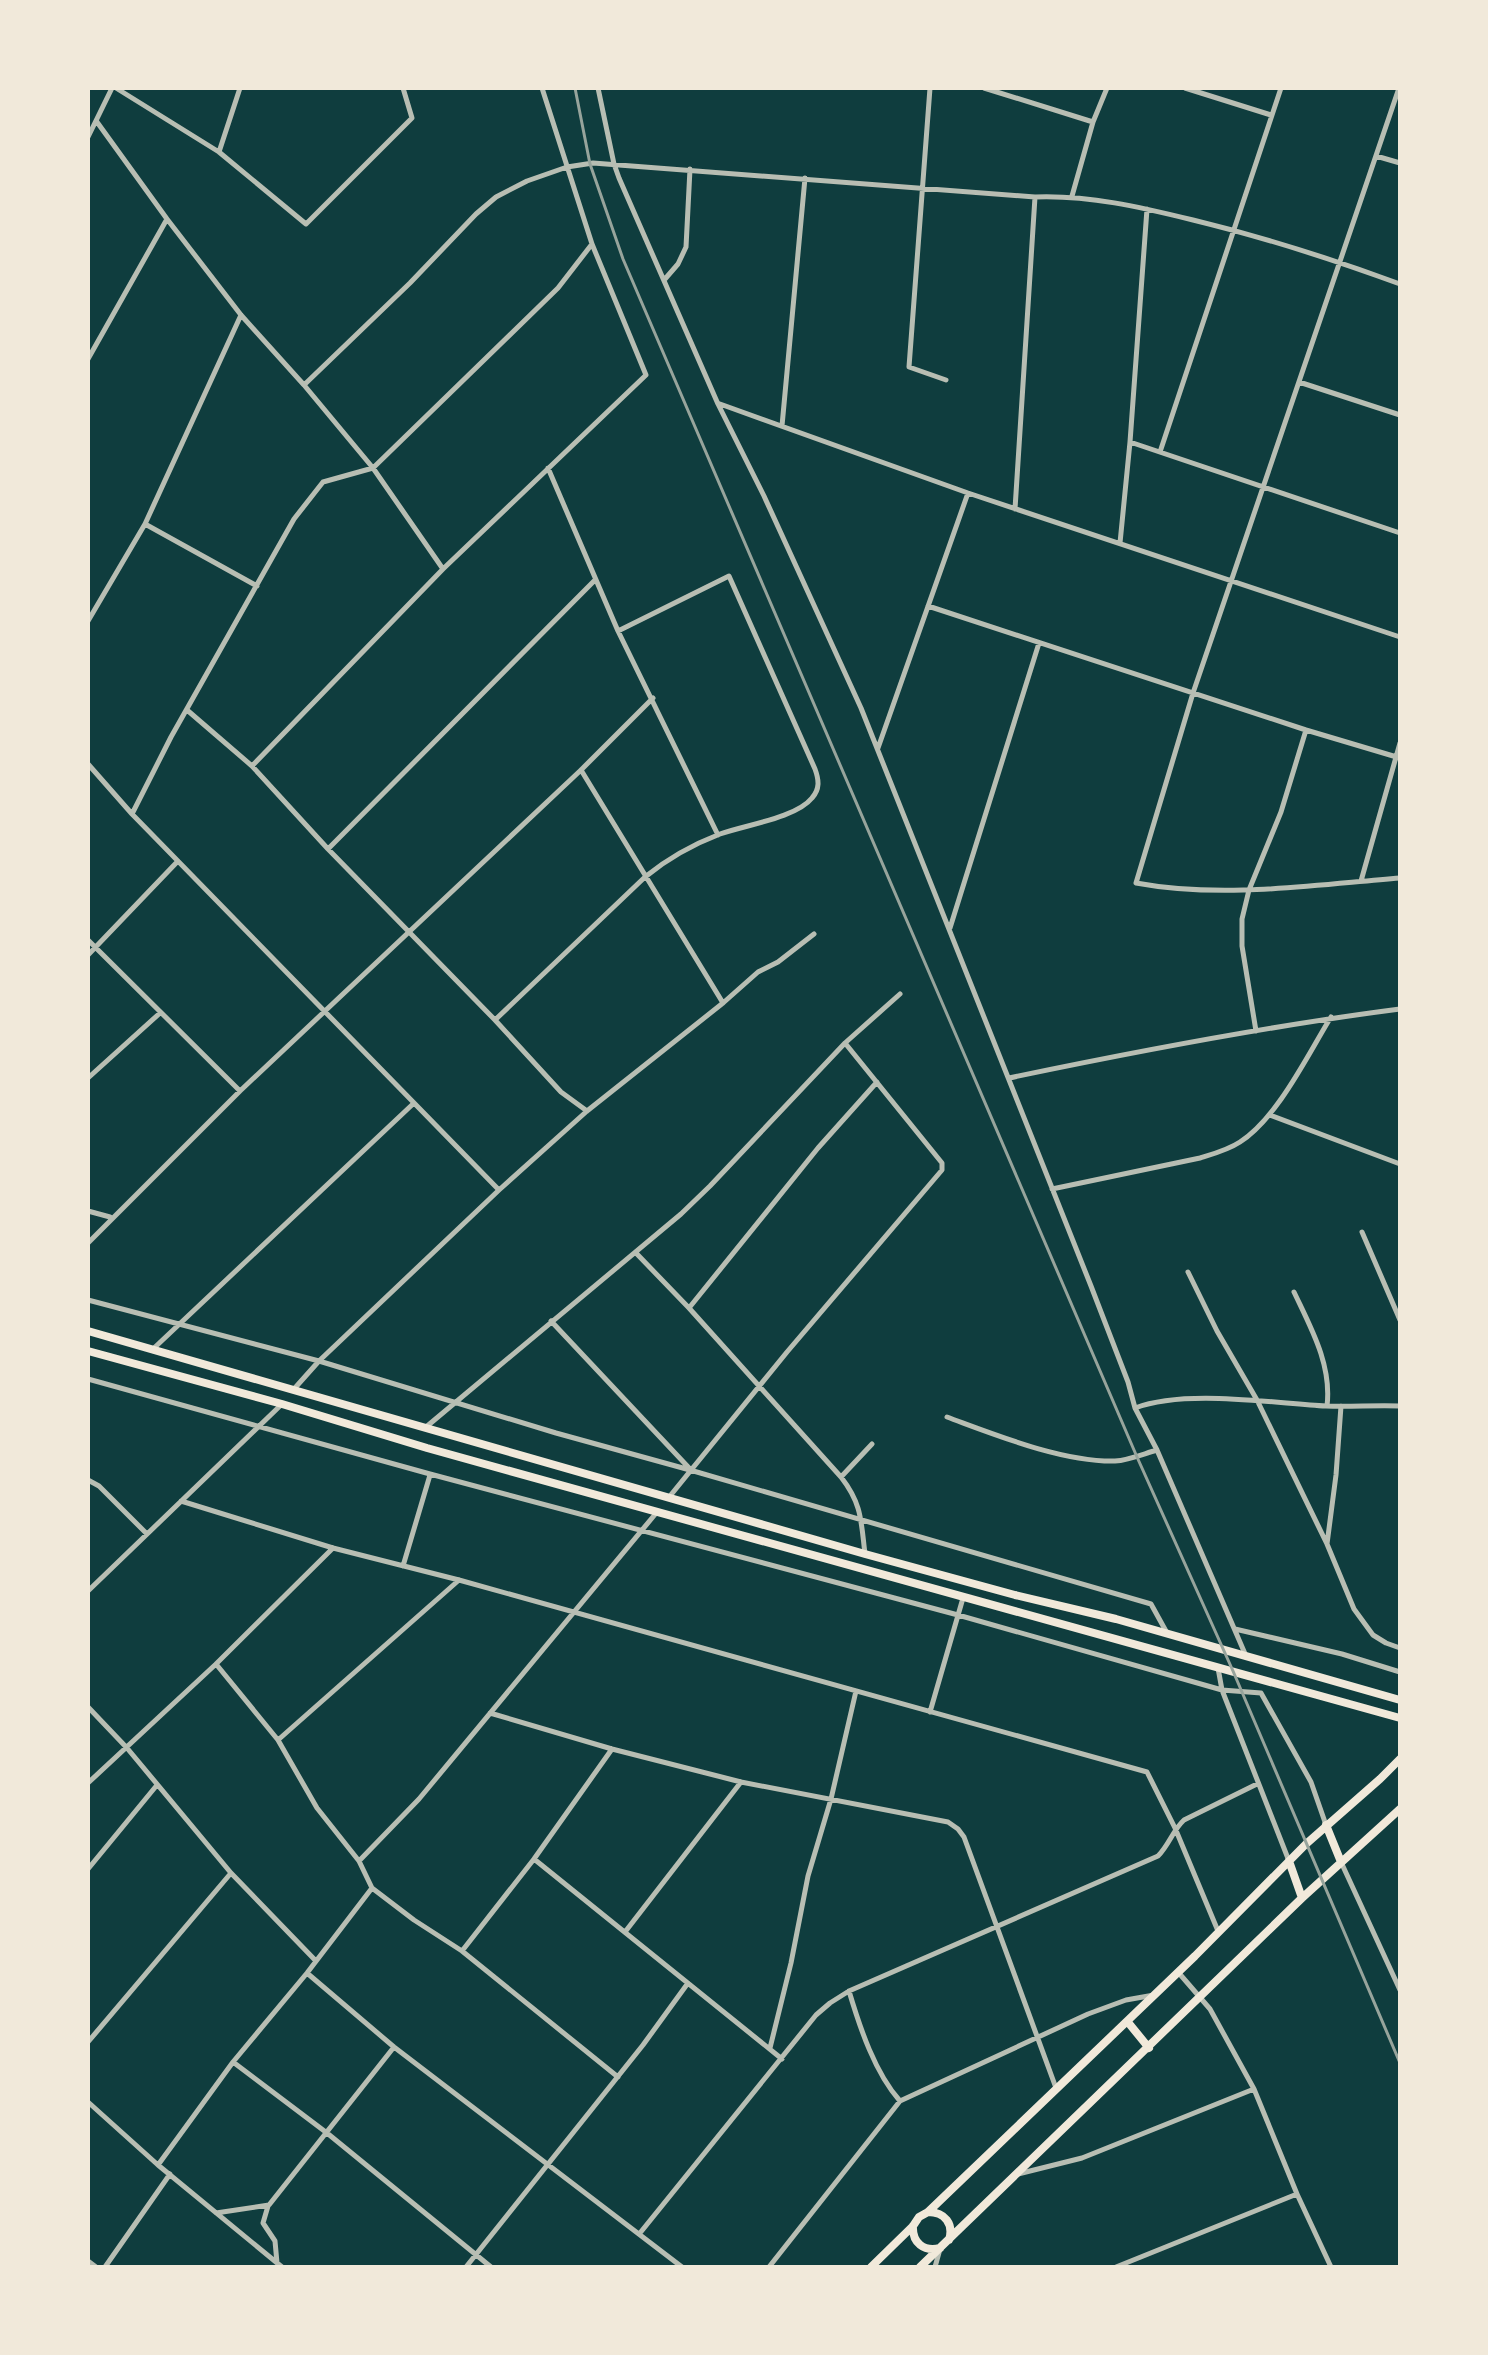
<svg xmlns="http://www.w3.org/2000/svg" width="1488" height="2355" viewBox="0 0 1488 2355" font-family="Inter,sans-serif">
<rect width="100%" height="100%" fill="#0f3d3e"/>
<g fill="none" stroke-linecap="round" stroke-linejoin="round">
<path stroke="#b8beb3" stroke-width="5" d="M116,88L219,152L306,224L412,118L403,88
M598,88L614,164L619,178L718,404L764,496L861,708L1091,1286L1128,1382L1135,1408L1157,1450L1246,1656
M930,88L909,367L946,380
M984,88L1093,122
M1185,88L1271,115
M1399,88L1193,693L1136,883C1222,899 1313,885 1400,878
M97,122L167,219L241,315L304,385L373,468L443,569
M88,137L112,88
M219,152L240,88
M1376,156L1400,163
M1072,196L1093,122L1107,88
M665,279L678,264L686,247L690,169
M88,359L167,219
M1299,382L1400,415
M304,385L410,283L476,214L496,197L527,181L567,167L593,163L1035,197C1089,195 1140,207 1193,220C1263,237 1332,259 1400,284
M720,404L968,493L1400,637
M782,426L805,178
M1130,442L1400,533
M1160,452L1281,88
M548,468L618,631L718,835
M1015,509L1035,197
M145,524L257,586
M1120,543L1130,442L1147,209
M928,606L1306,730L1400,758
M88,621L145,524L241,315
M187,710L252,766L328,849L495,1020L561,1092L587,1111
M878,748L968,493
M88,764L132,814L499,1190
M252,766L443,569L646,375L592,244L542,88
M581,770L723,1003
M132,814L171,737L294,519L323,482L373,468L558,288L592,244
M328,849L595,580
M1361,881L1400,743
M950,928L1039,643
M88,940L240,1091
M88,955L178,861
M495,1020L645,877C667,859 694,844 720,834C745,825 796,818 812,798C820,789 819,780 815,769L729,576L618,631
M1256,1031L1242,946V919L1249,890L1281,812L1306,730
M88,1078L160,1013
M1009,1078C1138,1051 1268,1026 1400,1009
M1270,1115L1400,1164
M1052,1189L1200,1158C1213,1154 1228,1150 1240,1142C1278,1117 1307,1056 1331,1017
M88,1211L110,1217
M1362,1232L1400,1320
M88,1243L240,1091L581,770L653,698
M636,1253L689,1308L841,1477C862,1504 861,1521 865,1554
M1188,1272L1217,1331L1257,1400L1327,1544L1354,1609L1373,1635L1386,1643L1400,1648
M1294,1292C1311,1328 1332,1365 1327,1406
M88,1300L319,1361L556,1433L690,1470L1151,1604L1167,1633
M689,1308L818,1148L877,1082
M551,1321L690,1469
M153,1349L414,1103
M88,1379L430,1474L958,1615L1222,1690L1261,1693L1311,1782L1326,1825
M294,1389L319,1361L499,1190L587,1111L723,1003L758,972L778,962L814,934
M1135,1408C1185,1389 1271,1403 1326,1406C1350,1407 1375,1405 1400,1406
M947,1417C996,1435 1062,1462 1115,1461C1129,1460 1143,1454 1157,1450
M426,1427L681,1214L710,1186L845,1043L900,994
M841,1477L872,1444
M88,1480L99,1486L147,1534
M670,1496L787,1352L942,1170V1163L845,1043
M181,1501L333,1548L459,1580L1147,1772L1175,1828L1218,1931
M1327,1544L1336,1475L1341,1406
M403,1566L430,1475
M88,1591L282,1404
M1235,1629L1342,1654L1400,1672
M216,1664L278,1740L317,1808L359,1861L372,1888L414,1920L462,1951L618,2077
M1218,1668L1222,1690L1289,1861
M88,1707L127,1748L231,1873L315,1960
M930,1712L963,1598
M490,1713L612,1749L741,1782L948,1822L958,1829L964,1837L1056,2088
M278,1740L459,1580
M88,1783L216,1664L333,1548
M534,1859L782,2059
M359,1861L419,1799L657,1512
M1341,1862L1400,1990
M88,1869L157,1785
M625,1932L741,1782
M462,1951L534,1859L612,1749
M1178,1972L1210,2009L1254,2089L1297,2194L1331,2267
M307,1973L394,2047L682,2267
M849,1991C860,2028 875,2073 900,2101
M88,2042L231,1873
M770,2048L791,1963L808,1876L831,1799L856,1691
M233,2062L327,2133L491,2267
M88,2102L158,2165L282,2267
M158,2165L233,2062L307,1973L372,1888
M1018,2174L1082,2158L1254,2089
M268,2206L263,2223L275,2241L277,2263
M216,2213L269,2205L394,2047
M640,2233L816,2015L830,2003L849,1991L1158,1856C1169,1845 1173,1830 1184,1820L1257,1784
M88,2261L96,2267
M105,2267L170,2174
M466,2267L643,2045L688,1983
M769,2267L900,2101L1088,2014L1126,2000L1154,1995
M935,2267L940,2249
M1116,2267L1297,2194"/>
<path stroke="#f1e9da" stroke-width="8" d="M88,1331L865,1554L1015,1595L1116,1619L1400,1700
M88,1351L282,1404L427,1448L1400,1718
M1326,1825L1341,1862
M1289,1861L1302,1898
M1127,2021L1149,2048
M928,2212C945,2212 954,2224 949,2240
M913,2226C912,2243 924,2252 940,2248
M871,2267L913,2226L919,2217L928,2212L1195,1956L1306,1844L1380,1779L1400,1759
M920,2267L1302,1898L1400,1809"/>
<path stroke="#97a49c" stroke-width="3" d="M575,88L590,164L623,259L1137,1457L1233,1671L1400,2063"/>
</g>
<rect width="1488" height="2355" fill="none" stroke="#f1e9da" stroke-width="180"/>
</svg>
